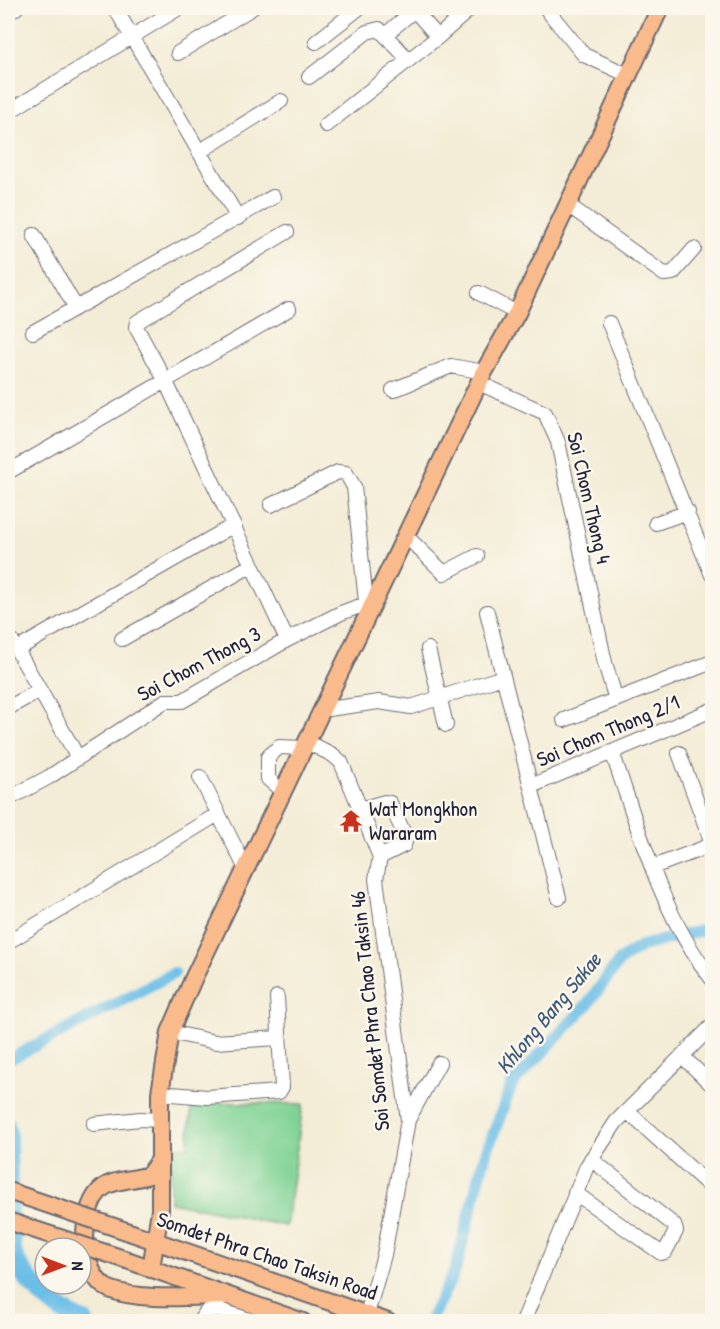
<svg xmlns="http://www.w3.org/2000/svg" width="720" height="1329" viewBox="0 0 720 1329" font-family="'Patrick Hand',sans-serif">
<rect width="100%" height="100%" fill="#fbf7ec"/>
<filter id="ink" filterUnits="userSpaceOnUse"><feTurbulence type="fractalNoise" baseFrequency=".0167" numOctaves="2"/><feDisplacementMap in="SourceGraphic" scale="12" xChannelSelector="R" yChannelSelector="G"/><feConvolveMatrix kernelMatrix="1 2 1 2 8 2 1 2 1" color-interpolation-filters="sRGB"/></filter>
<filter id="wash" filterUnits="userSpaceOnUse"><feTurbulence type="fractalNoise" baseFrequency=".008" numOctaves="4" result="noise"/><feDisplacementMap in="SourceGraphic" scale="24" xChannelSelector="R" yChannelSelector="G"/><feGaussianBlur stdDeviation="1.35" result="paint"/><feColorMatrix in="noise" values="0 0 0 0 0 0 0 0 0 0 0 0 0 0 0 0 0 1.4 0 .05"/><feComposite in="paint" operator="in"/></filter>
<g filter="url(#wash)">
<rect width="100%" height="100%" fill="#f3ecd6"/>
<path fill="#80d395" stroke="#517a68" stroke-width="1.5" d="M192,1102L303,1104L286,1226L170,1202V1146L188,1147Z"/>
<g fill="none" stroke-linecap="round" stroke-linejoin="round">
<path stroke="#6bbee7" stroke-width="12" d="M8,1060L174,973
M8,1122L11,1134L12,1223
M429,1322L455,1271L485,1156L512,1084L587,1005L620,960L641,946L712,928"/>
<path stroke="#6bbee7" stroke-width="20" d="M12,1223C12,1231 10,1243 12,1251C18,1276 61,1315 84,1322"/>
</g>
</g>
<g filter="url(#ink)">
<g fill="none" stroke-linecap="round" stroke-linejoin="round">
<g stroke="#6b6971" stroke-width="16">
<path id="minor" d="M115,8L238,218
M548,11L584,55L628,75
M8,13L16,8
M392,29L411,13H417L438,37
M316,42L359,8
M178,53L252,8
M309,77L367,32L379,29L409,60
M8,112L179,8
M326,125L438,37L471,8
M199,152L281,101
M568,205L664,274L673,273L694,249
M287,232L137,322L136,327L165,380L287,640
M34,235L76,308
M479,293L517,313
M609,323L712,575
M33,332L273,197
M479,383L545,413L558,442L605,663L616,700
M393,390L451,366L484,372
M8,472L289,309
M271,505L338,472L346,473L354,487L366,602
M656,523L688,512
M406,536L444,573L477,556
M487,612L559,898
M122,639L252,565
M12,641L77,756
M21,647L234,525
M428,649L446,725
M8,708L40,690
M321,710L379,702L411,707L503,677
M564,720L712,662
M307,742L333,755L341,762L380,857L376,879L408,1120L384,1255L367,1314
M612,752C639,829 661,915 712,979
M679,753L712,843
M200,777L246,869
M531,786L712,710
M282,791L268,779V757L279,747L304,748
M8,799L49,777L165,701H182L287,640L341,613L376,600
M360,809L385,802L390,803L406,838L404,845L380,857
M653,867L712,845
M8,942L218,814
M170,1032L215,1042L279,1038
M682,1056L712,1085
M160,1093L207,1097L279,1092L282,1087L277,997
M627,1111L712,1188
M408,1120L439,1063
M94,1124L140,1119L159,1120
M575,1193L661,1253L665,1252L676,1231L674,1225L591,1159
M199,1322L207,1311L216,1309L255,1322
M523,1322L587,1166L616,1122L712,1026"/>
</g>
<g stroke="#6b6971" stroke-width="20">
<path id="major" d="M159,1161L149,1175C135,1180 116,1179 104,1187C78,1205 78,1275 109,1289C141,1302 195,1296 229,1296
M132,1233L388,1322
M124,1259L303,1322
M151,1269L160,1210V1093L170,1032L194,977L484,372L517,313L660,8"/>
</g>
<use href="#minor" stroke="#fff" stroke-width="14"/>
<use href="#major" stroke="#fabb8c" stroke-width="16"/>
<g stroke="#6b6971" stroke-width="20" stroke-linecap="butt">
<path id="major-bridge" d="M8,1191L132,1233
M8,1221L124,1259"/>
</g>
<use href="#major-bridge" stroke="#fabb8c" stroke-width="16"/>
</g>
</g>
<defs>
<g id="temple-bare" transform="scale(1.8)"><path d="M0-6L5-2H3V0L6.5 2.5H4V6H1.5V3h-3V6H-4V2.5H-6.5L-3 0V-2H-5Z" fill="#c8321e" stroke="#fbf7ec" stroke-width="2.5" paint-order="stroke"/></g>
</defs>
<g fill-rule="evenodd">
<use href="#temple-bare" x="351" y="821"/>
</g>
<g text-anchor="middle" stroke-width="5" stroke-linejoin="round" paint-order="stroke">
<g font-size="21" fill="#22223b" stroke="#fbf7ec">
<text transform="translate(589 498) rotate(77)" y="7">Soi Chom Thong 4</text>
<text transform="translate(199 664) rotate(-28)" y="7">Soi Chom Thong 3</text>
<text transform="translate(608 731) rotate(-23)" y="7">Soi Chom Thong 2/1</text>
<text transform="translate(370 1011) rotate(-96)" y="7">Soi Somdet Phra Chao Taksin 46</text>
<text transform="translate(267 1256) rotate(19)" y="7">Somdet Phra Chao Taksin Road</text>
</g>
<g font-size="21" fill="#22223b" stroke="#fbf7ec" text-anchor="start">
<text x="369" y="816">Wat Mongkhon<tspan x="369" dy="24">Wararam</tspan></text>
</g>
<g font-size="22" font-style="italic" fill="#3c5977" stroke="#fbf7ec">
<text transform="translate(548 1013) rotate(-50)" y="8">Khlong Bang Sakae</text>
</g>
</g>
<rect width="720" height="1329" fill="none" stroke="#fbf7ec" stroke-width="30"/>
<g transform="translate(63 1266) rotate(90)"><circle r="28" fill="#fbf7ec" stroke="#a4a2a5" stroke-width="1.5"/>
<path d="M0-4.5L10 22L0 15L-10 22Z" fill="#c8321e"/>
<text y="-9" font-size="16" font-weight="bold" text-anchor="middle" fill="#22223b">N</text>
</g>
</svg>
